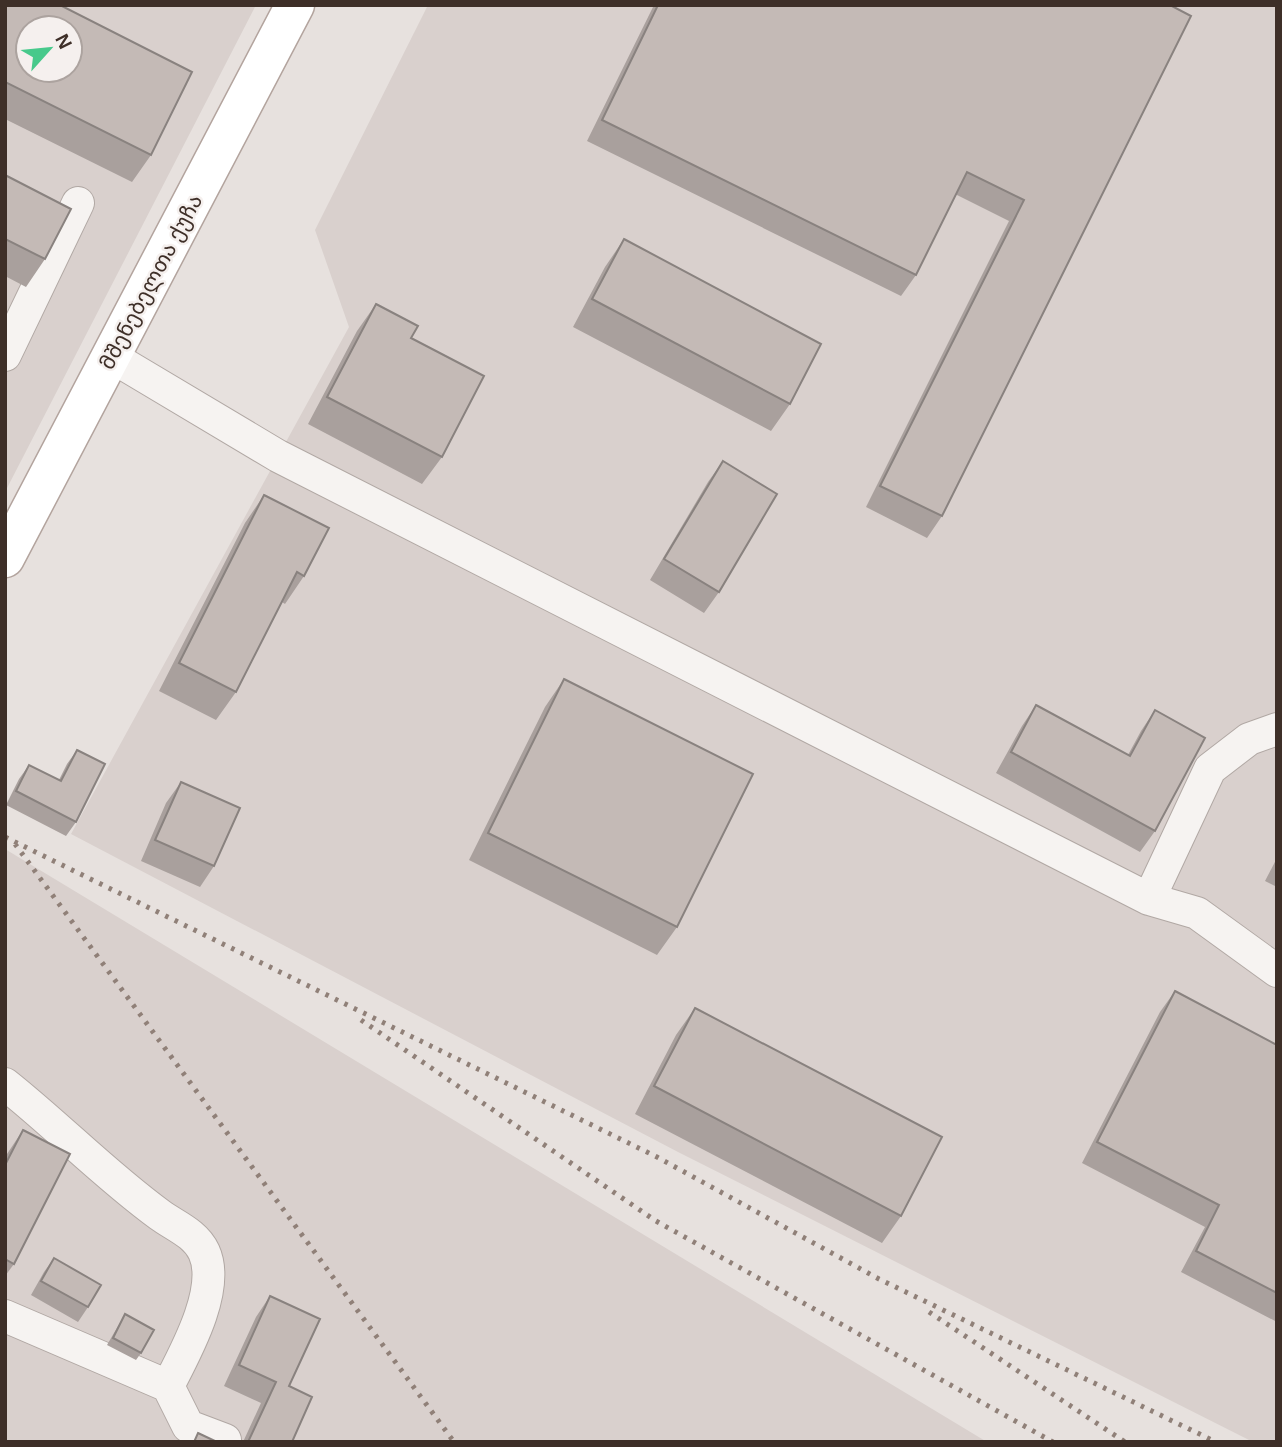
<svg xmlns="http://www.w3.org/2000/svg" width="1282" height="1447" viewBox="0 0 1282 1447" font-family="Helvetica,'Noto Sans Georgian',sans-serif">
<rect width="100%" height="100%" fill="#e7e1de"/>
<path fill="#d9d0cd" fill-rule="evenodd" d="M5,5H256L5,492ZM28,28H70V70H28Z
M428,5H1277V1442H1253L678,1152L71,834L349,327L315,230Z
M5,849L987,1442H5Z"/>
<g fill="none" stroke-linecap="round" stroke-linejoin="round">
<g stroke="#b1a8a4" stroke-width="34">
<path id="minor" d="M5,355L78,203
M112,357L278,456L1149,899L1210,769L1249,739L1277,729
M1149,899L1197,913L1277,971
M5,1084C58,1126 105,1175 160,1215C175,1226 195,1233 204,1252C221,1289 185,1353 168,1386L5,1316
M168,1386L188,1426L225,1440"/>
</g>
<g stroke="#b3a49e" stroke-width="41">
<path id="major" d="M5,558L295,5"/>
</g>
<use href="#minor" stroke="#f6f3f1" stroke-width="32"/>
<use href="#major" stroke="#fff" stroke-width="38"/>
<path stroke="#908078" stroke-width="5" stroke-dasharray="3.5 7" stroke-linecap="butt" d="M5,837L657,1157L879,1279L1216,1442
M15,844L454,1442
M361,1020L656,1221L1053,1442
M929,1312L1125,1442"/>
</g>
<path fill="#a9a09d" d="M5,5L151,155L132,182L5,119Z
M654,5H1170L942,516L927,538L866,507L1009,221L955,194L916,275L901,296L587,141Z
M5,175L45,259L26,287L5,276Z
M624,239L790,404L771,431L573,327L605,267Z
M376,304L411,338L442,457L422,484L308,424L357,331Z
M723,461L719,592L704,613L650,580L708,482Z
M264,495L304,576L285,604L282,602L236,692L216,720L159,691L245,523Z
M564,679L677,927L657,955L469,860L545,707Z
M1036,705L1128,755L1141,731L1155,710V831L1140,852L996,773L1022,726Z
M77,750L76,822L66,836L6,805L19,779L29,765L59,780L67,764Z
M181,782L214,866L200,887L141,861L166,803Z
M1277,858V887L1265,881Z
M1175,991L1277,1045V1322L1181,1272L1205,1227L1082,1163L1160,1012Z
M695,1008L901,1216L882,1243L635,1114L676,1035Z
M23,1130L14,1264L5,1276V1157Z
M54,1258L88,1307L78,1322L31,1295L44,1272Z
M270,1296L289,1386L292,1442H243L261,1403L224,1386L256,1317Z
M125,1314L141,1353L136,1360L107,1345Z"/>
<path fill="#c4bab6" stroke="#89827f" stroke-width="2" fill-rule="evenodd" d="M5,5H60L192,72L151,155L5,82ZM28,28H70V70H28Z
M658,5H1170L1191,16L942,516L880,486L1024,200L967,172L916,275L602,120Z
M5,175L71,209L45,259L5,239Z
M624,239L821,344L790,404L592,299Z
M376,304L418,326L411,338L484,376L442,457L327,397Z
M723,461L777,494L719,592L664,559Z
M264,495L329,528L304,576L297,572L236,692L179,663Z
M564,679L753,774L677,927L488,833Z
M1036,705L1130,756L1155,710L1205,738L1155,831L1011,752Z
M77,750L105,764L76,822L16,791L29,765L61,781Z
M181,782L240,808L214,866L155,840Z
M1175,991L1277,1045V1293L1196,1251L1219,1205L1097,1142Z
M695,1008L942,1137L901,1216L654,1086Z
M23,1130L70,1154L14,1264L5,1259V1165Z
M54,1258L101,1285L88,1307L41,1281Z
M270,1296L320,1319L289,1386L312,1397L292,1442H248L276,1382L239,1365Z
M125,1314L154,1330L141,1353L113,1338Z
M198,1433L217,1442H194Z"/>
<g text-anchor="middle" stroke-width="5" stroke-linejoin="round" paint-order="stroke">
<g font-size="21" fill="#3e2f28" stroke="#f5f0ee">
<text transform="translate(151 282) rotate(-62)" y="7">მშენებელთა ქუჩა</text>
</g>
</g>
<rect width="1282" height="1447" fill="none" stroke="#3e2f28" stroke-width="14"/>
<g transform="translate(49 49) rotate(63)"><circle r="33" fill="#f5f0ee" stroke="#aca39f" stroke-width="2"/>
<path d="M0-5L12 26L0 18L-12 26Z" fill="#47c98b"/>
<text y="-10" font-size="19" font-weight="bold" text-anchor="middle" fill="#3e2f28">N</text>
</g>
</svg>
